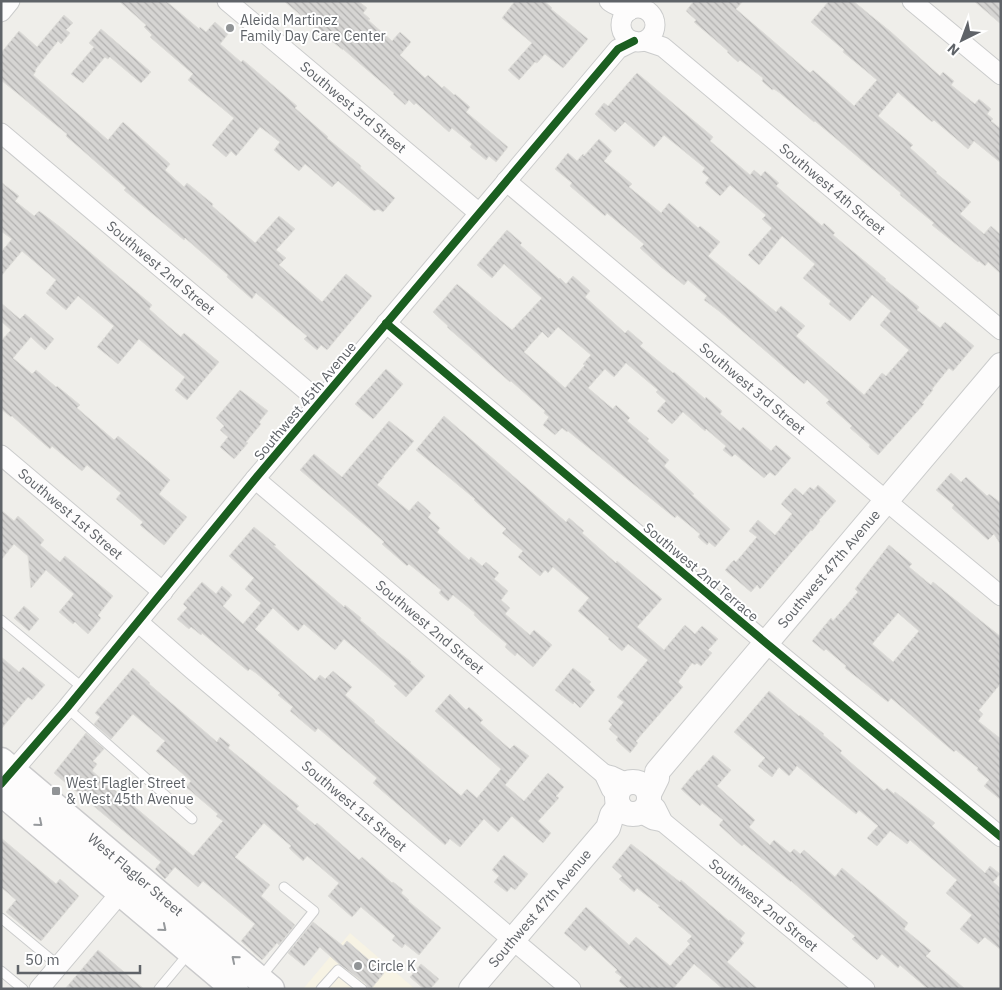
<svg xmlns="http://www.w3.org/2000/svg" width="1002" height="990" viewBox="0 0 1002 990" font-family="'IBM Plex Sans',sans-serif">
<defs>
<pattern id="building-back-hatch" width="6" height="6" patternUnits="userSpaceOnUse" patternTransform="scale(1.25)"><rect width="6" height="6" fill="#d6d5d3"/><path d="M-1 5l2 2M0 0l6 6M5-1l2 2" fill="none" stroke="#b1b0af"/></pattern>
</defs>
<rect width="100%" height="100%" fill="#efeeea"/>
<path fill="#f7f3e4" d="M350,933L415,989H303Z"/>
<path fill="url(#building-back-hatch)" stroke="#deddd9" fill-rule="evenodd" d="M119,1H166L199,29L200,27L206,32L215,22L228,34L220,44L241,62L243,60L297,106L295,108L328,137L327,138L361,166L360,168L395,198L383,212L378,209L374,211L338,181L332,187L305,164L299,171L274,150L280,142L260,127L236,156L231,151L226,157L212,145L234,118L188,80L193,74L150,37L152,35L144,27L146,25Z
M284,1H358L367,8L363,13L370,19L368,20L392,41L400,32L411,42L400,55L425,78L428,75L442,88L444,86L454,95L455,94L470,107L466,112L508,147L496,162L489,156L486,160L470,147L472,144L452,128L449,132L416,103L414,105L409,100L405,105L393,94L394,93L343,49V50L325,36Z
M515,1H544L552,8L551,9L588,39L563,68L545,54L537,63L535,62L519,80L508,70L532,43L502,18Z
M694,1H743L736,9L810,73L813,70L854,106L877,80L843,52L844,50L811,22L829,1H853L891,32L940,76L943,72L954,81L951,85L975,104L979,99L991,109L987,114L993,119L991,121L1001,129V163L974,141L968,149L934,120L932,122L898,92L878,116L913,145L910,148L937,172L936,173L971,202L960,214L984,234L991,226L1001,235V274L988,262L985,266L979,261L978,262L932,225L934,223L900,195L901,193L815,121L814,122L780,93L774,89L772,90L762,81L763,78L740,60L738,62L727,52L728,51L694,22L696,20L686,11Z
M974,1H1001V24Z
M64,15L73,23L66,30L70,33L61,44L58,41L35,70L36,71L33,75L108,140L123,122L170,164L165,170L184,187L187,183L213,204L212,206L255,243L279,216L295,229L276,250L286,258L279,265L322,302L346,274L372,296L327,350L321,345L317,350L304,339L307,336L256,293L252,299L227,277L228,275L185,238L184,240L124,190L126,188L66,136L67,134L1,80V53L19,31L37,47Z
M101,29L151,72L141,83L110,57L108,59L105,57L83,83L71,74L94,47L89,43Z
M637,73L713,137L710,141L750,175L754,170L761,176L765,171L779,183L776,186L822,226L824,223L835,233L833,235L886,279L885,280L919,307L917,310L940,328L945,322L974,346L953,371L949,368L932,389L933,390L922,403L924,404L878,455L869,447L870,445L850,428L852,426L826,403L829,400L807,380L804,384L719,311L704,300L707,296L688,280L684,285L660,266L640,248L644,244L607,213L605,216L570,186L572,183L555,169L568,153L577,161L583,154L584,156L599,139L612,151L604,161L632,184L629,187L661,213L669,203L698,228L700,226L720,242L708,256L776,312L781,306L805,326L796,336L864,395L882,373L886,376L909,350L880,325L891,311L872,295L850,321L829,304L831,301L803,278L815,264L782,236L759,265L748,255L772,228L762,219L766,215L730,185L720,196L705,183L709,178L702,172L705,168L664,135L654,147L625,122L615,132L595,114L604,103L608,106Z
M1,182L19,196L15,201L34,216L39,211L60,227L152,305L149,309L167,325L181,337L184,333L219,362L187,400L175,390L185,377L139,339L118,364L97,347L114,326L78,296L66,310L46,293L56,280L22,251L1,276V252L12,239L1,231Z
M507,230L522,243L520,245L559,279L560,278L566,284L573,276L590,291L585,297L625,333L628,330L643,343L640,346L673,373L674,372L705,399L706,397L722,411L720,414L740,431L743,427L771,451L776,445L791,458L775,476L770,472L764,478L735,454L732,457L723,450L726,446L706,429L705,431L683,412L672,424L657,411L666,401L656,392L658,390L626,363L614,377L605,369L588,388L613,409L616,405L630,418L627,421L649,439L647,441L669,460L664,466L694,494L692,495L730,529L715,547L709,542L707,545L698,537L700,534L677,515L675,518L568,431L567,432L562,428L555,435L543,425L549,417L544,413L545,411L511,381L510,382L447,327L448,326L433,312L457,284L512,330L542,298L504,264L492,278L477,265ZM558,327L591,355L583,364L585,365L565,388L524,352L542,332L548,338Z
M1,303L20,319L25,314L54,339L45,350L31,337L13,358L32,374L36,370L56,387L57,386L80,405L77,408L114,440L118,436L170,480L159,494L187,517L164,545L140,525L143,522L116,499L121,493L87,465L82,471L52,446L50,449L12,416L11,417L1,409V341L11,330L1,321Z
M386,369L403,384L373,419L355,404Z
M240,390L268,411L259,422L261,424L246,442L248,443L234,459L220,447L228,437L220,430L224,426L216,418Z
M444,416L566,522L569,518L584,531L582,533L616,563L617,561L662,599L637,627L664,650L685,625L695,634L702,626L718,639L708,650L712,653L701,666L697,663L695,665L692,663L678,682L683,687L636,741L638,743L630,753L616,740L618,737L609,729L612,725L608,721L624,702L617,697L648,660L628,644L622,651L608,639L609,638L578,611L589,598L553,567L548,573L545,570L540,576L518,557L523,551L502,533L506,529L474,500L475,499L416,450Z
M389,421L414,441L383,477H384L377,485L409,511L418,501L431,513L428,517L440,528L437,532L469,560L471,557L482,566L486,562L499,573L494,579L508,591L501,600L510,608L505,614L530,635L534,630L552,645L533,667L517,653L515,656L505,647L507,644L480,621L474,615L475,613L453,595L448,601L439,593L441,590L409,564L407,566L382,544L384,542L372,531L300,470L314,454L342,477Z
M951,473L961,482L966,477L987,496L989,494L1001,503V545L994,534L988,540L952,508L954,505L936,490Z
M818,485L836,501L819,520L820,521L812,531L811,530L760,589L757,585L751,592L725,570L734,560L736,562L757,537L749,531L758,520L775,535L792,514L781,504L795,488L803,495L810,487L814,490Z
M1,510L14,521L18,516L29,526L44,540L40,545L60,562L65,556L113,596L98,615L101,618L88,634L75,622L73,624L59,612L74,594L46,570L31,588L28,556L14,544L1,560Z
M254,527L276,545L274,546L296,566L344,607L345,605L361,618L360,620L376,633V634L411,662L410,663L425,676L406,697L394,686L397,684L344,639L335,650L304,624L298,631L273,608L255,629L315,681L320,675L325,679L333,671L352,687L345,695L375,721L374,722L461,796L467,789L477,798L501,769L435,711L450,694L466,710L469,707L483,720L480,723L510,749L514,745L529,756L505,785L524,801L548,773L564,787L556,796L559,798L538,821L551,833L543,843L512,816L498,832L484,819L460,847L450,839L445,845L373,783L377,778L318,728L315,732L290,711L293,707L278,695L280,693L256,673L250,669L248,671L202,633L201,635L191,627L189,629L177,619L187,608L183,604L202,582L216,594L222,586L232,595L223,606L243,624L261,603L245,589L254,578L229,556Z
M889,545L912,564L909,567L931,585L933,582L1001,637V683L979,710L983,714L978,721L1001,739V800L984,786L989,780L977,770L978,768L956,750L954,752L891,698L888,702L845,668L846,666L826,649L824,651L812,641L831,618L833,621L858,592L855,589ZM898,613L919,631L893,662L872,644Z
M24,606L39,619L29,631L14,618Z
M1,657L19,672L23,667L45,685L32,700L28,697L1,729Z
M133,668L150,683L149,684L217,742L220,737L230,745L228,748L299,806L296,809L315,825L317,823L359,860L362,857L392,883L393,882L403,890L401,893L409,900L408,901L441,928L419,955L405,944L402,948L392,940L395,936L361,907L352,917L328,896L339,883L307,856L303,861L289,848L291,846L264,823L235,857L270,885L261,896L295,925L279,945L277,943L262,960L241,941L255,924L203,881L198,887L175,867L165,879L155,869L161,862L54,773L86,733L104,749L93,761L97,764L92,771L193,856L223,821L216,816L218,814L186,787L191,781L156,751L165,741L133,714L111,739L94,724L100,717L95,713Z
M573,668L591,682L589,684L595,690L580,708L574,702L573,704L555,690Z
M769,691L799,716L800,715L824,734L823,735L842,751L840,753L850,762L884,791L887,788L894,794L895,792L935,823L932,826L985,873L990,866L1000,874L993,882L1001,889V950L985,937L978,944L960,929L972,915L946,893L957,880L910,840L907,844L890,831L877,846L867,838L878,826L859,810L856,814L797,766L789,776L779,767L772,777L758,766L765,758L734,732Z
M713,755L731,770L717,786L755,820L749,827L770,845L774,840L790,853L794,849L800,854L804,850L835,877L842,868L908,923L904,929L931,951L926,956L965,989H928L900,965L898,968L882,954L877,960L852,939L855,936L791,881V882L744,844L742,846L719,825L723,820L702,803L700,806L681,789L697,770L699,771Z
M1,838L56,884L60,879L79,896L41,941L6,912L16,900L1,887Z
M631,844L680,882L681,880L729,921L730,920L745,933L740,939L744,943L727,962L758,989H723L694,964L673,989H628L619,981L622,977L615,972L617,970L590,945L585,951L564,933L586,907L629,945L636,937L670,966L690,944L687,941L692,936L658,907L660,906L637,888L634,892L619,879L622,876L612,867Z
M504,855L528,874L515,890L511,887L507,892L494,882L499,876L492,870Z
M313,922L343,946L347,941L384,973L371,989H368L366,984L339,964L320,947L304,966L288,953Z
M98,950L144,989H65Z
M421,964L439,979L430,989H424L410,977Z"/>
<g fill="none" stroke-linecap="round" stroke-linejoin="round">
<g stroke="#cbcccc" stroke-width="11">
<path id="service" d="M1,620L83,688
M67,708L192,819
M1,918L59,966
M1,971L23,989
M261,977L314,911L284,887
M159,989L189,953
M321,989L338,970L362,989"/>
</g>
<g stroke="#cbcccc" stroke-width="21">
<g id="minor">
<path id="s1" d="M227,1L479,213"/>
<path d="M609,1C615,6 622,7 629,11"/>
<path d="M912,1L1001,75"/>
<circle cx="638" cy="25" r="17"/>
<path d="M1,12L10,1"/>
<path id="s2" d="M645,41L663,47L1001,330"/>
<path id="s3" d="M1,133L320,402"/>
<path id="s4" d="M506,181L903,515L1001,596"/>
<path d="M386,323L766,643L1001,837"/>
<path id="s5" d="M1,455L163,592"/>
<path id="s6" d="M255,479L604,774L611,789L617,796"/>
<path id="s7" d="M138,622L193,670L571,989"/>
<path d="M604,774L612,776L627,783"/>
<path d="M5,780L67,708L255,479L618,49L634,41"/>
<path id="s8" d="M649,801L656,808L663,822L865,989"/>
<path d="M640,813L653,820L663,822"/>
<path d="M39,989L128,884"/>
</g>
</g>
<g stroke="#cbcccc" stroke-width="26">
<g id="tertiary">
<circle cx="633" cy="798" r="16"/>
<path id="s9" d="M649,794L657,778V772L1001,365"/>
<path id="s10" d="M471,989L608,828L612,815L619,806"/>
</g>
</g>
<g stroke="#cacacb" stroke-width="29">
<g id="secondary">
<path id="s11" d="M1,761L271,989"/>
<path d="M1,792L235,989"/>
</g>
</g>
<use href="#service" stroke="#fdfcfc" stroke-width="9"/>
<use href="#minor" stroke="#fdfcfc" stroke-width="19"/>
<use href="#tertiary" stroke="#fdfcfc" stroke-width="24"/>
<use href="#secondary" stroke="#fdfcfc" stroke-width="26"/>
<g stroke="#fff" stroke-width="11">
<path id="cycleway" d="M386,323L766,643L1001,837
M1,784L67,708L255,479L618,49L634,41"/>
</g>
<use href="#cycleway" stroke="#1b5e20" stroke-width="8"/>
</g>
<defs><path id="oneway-chevron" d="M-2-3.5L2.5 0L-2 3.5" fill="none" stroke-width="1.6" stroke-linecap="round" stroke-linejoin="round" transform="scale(1.25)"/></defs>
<g stroke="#96999c">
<use href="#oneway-chevron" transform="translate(39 823) rotate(40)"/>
<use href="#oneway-chevron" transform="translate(163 928) rotate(40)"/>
<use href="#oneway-chevron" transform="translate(235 959) rotate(-140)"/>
</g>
<g fill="#919496" stroke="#fff" stroke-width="2">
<circle cx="230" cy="28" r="5"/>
<rect x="51" y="786" width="10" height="10" rx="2.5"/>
<circle cx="358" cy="966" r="5"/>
</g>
<g text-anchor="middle" stroke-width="4" stroke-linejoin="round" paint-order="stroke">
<g font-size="14" fill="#5f6368" stroke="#fff" text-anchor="start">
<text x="240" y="25">Aleida Martinez<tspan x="240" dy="16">Family Day Care Center</tspan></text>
<text x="66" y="788">West Flagler Street<tspan x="66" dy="16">&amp; West 45th Avenue</tspan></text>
<text x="368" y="971">Circle K</text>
</g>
<g font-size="14" fill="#5f6368" stroke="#fff">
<text dy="5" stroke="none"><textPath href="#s1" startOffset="165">Southwest 3rd Street</textPath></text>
<text dy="5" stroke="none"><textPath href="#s2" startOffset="240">Southwest 4th Street</textPath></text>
<text dy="5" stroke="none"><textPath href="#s3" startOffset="209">Southwest 2nd Street</textPath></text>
<text dy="5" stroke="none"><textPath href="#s4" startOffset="322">Southwest 3rd Street</textPath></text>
<text transform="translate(305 401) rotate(-50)" y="5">Southwest 45th Avenue</text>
<text dy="5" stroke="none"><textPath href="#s5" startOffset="91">Southwest 1st Street</textPath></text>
<text dy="5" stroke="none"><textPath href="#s9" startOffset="290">Southwest 47th Avenue</textPath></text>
<text transform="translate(701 572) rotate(40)" y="5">Southwest 2nd Terrace</text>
<text dy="5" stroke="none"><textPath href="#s6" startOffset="229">Southwest 2nd Street</textPath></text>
<text dy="5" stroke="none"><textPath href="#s7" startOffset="284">Southwest 1st Street</textPath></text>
<text dy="5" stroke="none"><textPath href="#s11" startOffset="176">West Flagler Street</textPath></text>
<text dy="5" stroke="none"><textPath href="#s8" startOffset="156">Southwest 2nd Street</textPath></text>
<text dy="5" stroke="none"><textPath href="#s10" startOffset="106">Southwest 47th Avenue</textPath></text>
</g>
</g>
<rect width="1002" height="990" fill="none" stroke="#5f6368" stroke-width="5"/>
<g transform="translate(962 40) rotate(222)" stroke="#ffffff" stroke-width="4" paint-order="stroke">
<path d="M0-4L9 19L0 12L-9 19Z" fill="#5f6368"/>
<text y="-8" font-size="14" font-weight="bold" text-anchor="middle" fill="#5f6368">N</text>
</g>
<path d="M18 965v8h122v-8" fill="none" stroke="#5f6368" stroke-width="2.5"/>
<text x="25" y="965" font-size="15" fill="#5f6368" stroke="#ffffff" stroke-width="4" paint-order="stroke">50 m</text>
</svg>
